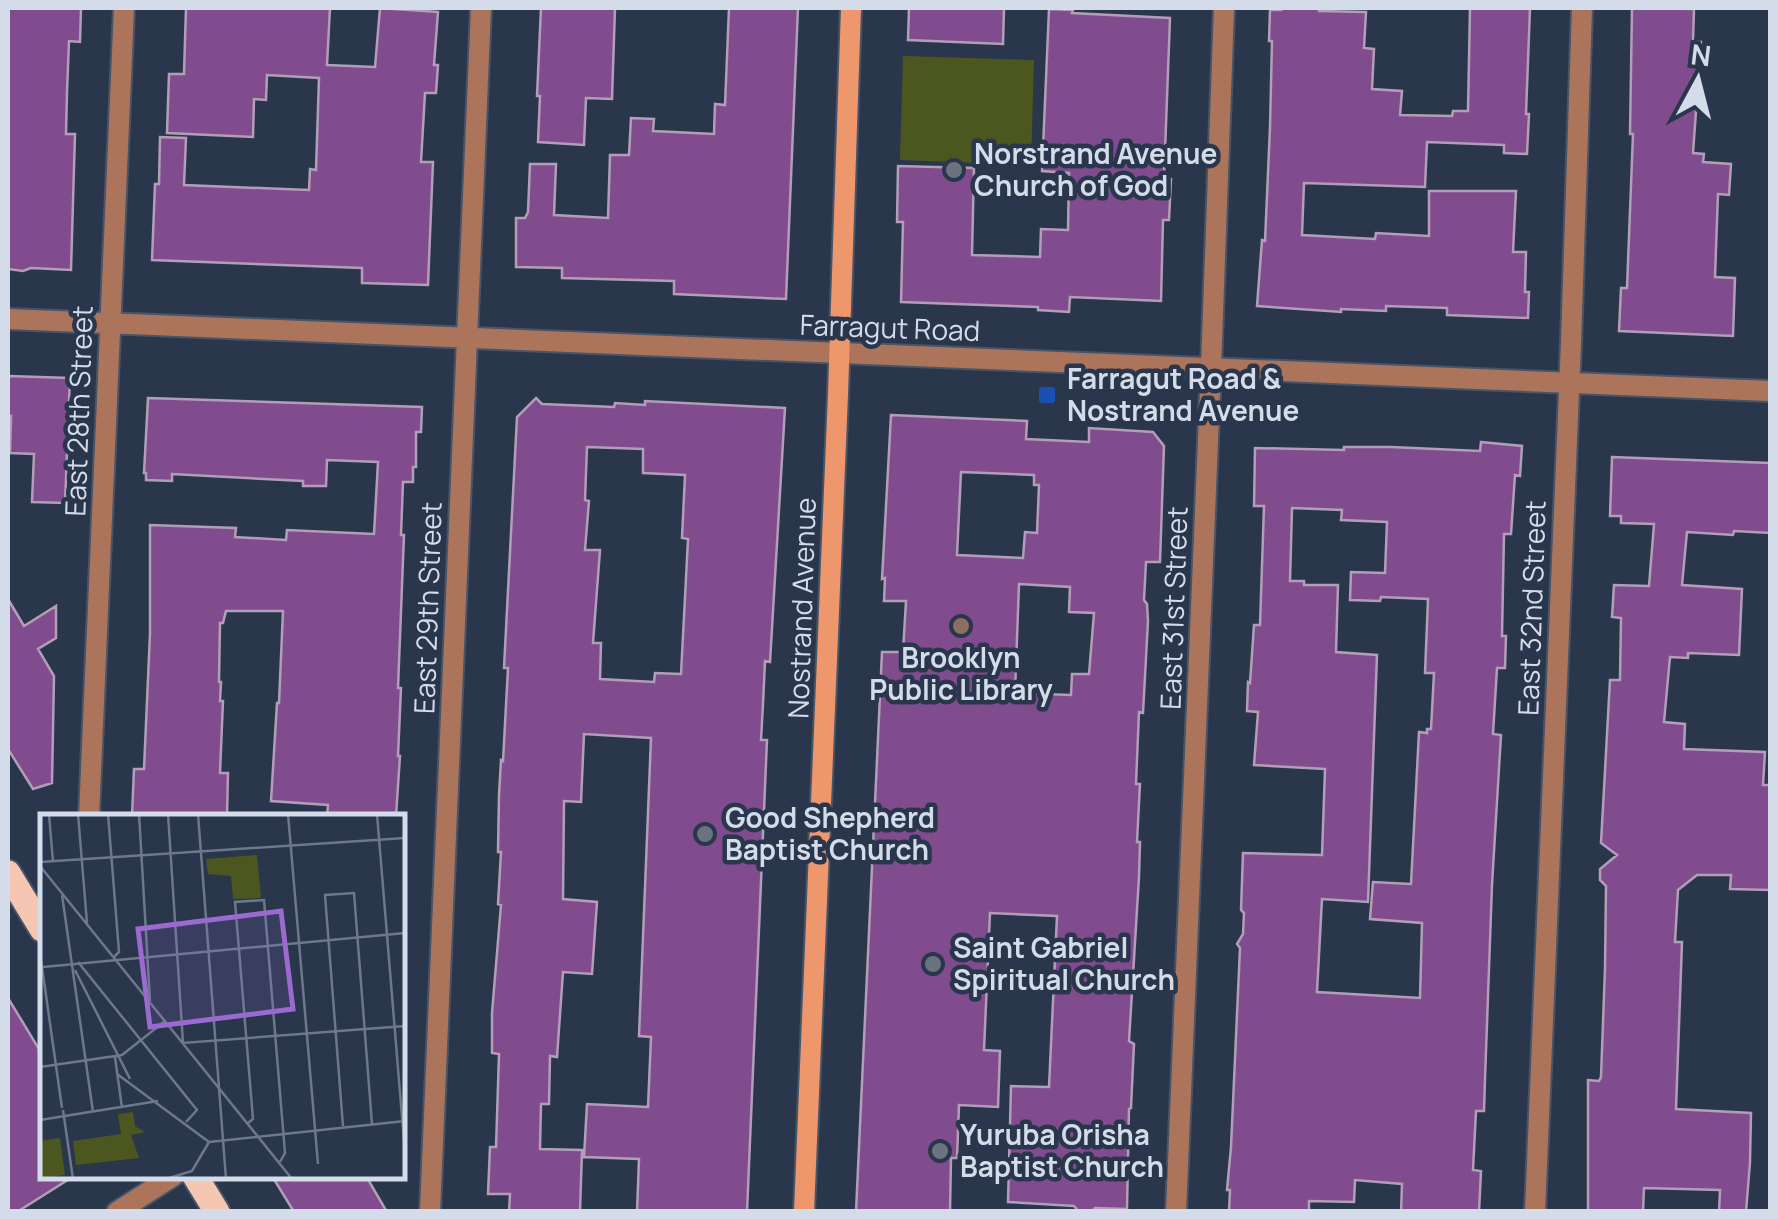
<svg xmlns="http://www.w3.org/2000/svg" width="1778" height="1219" viewBox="0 0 1778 1219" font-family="Manrope,sans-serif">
<rect width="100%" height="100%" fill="#29364c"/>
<path fill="#4c5720" d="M903,56L1034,60L1031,165L900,160Z"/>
<path fill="#814c8e" stroke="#b29eb7" stroke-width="2.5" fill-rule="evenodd" d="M8,8H81L80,42L69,41L67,92L66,134H75L71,270L31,268L23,271L8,269Z
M186,8H330L327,65L375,67L380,8L438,12L434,65H438L436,93H425L421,162H433L428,285L362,283V268L152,260L155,184H159L160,137L186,138L184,185L309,190L310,169L316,170L319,78L267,75L266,100L254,99L253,137L167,133L169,74H184Z
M541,8H615L612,99L586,98L584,145L538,142L540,96H537Z
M729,8H798L786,299L674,294V281L562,278V268L516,267V218H525L528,212L530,164H556L554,215L608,218L610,155H629L631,118L654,119L653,131L714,134L715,104L725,105Z
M909,8H1004L1003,44L908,40Z
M1281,8H1319V11L1366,12L1364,48L1374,49L1372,89L1402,91L1400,115L1452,116L1453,111H1468L1470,8H1530L1526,114H1529L1527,154L1504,153V145L1427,142L1425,187L1304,183L1302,235L1375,239L1376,233L1429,236V191H1516L1513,252H1526L1525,292H1529L1528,318L1447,315V308L1386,306V311L1341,309V312L1257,306L1262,240L1265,241L1270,127L1272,41H1269L1270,10H1281Z
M1632,8L1694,9L1693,42H1701L1693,153L1704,154L1703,162L1731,164L1729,195L1718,194L1715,277L1735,278L1733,336L1619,331L1621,288H1627L1633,134H1630Z
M1049,9L1073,10L1072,13L1170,18L1164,178L1171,179L1169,220H1163L1161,301L1070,297L1069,312L1038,310V307L901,302L903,222H897L898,166L974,168L972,255L1040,257L1041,229L1068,230L1069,173L1042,171Z
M8,376L70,378L65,503L32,502L34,454L10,453L11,416L8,417Z
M148,398L422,407L421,432H416V467H413V482H403L401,535H404L398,688H401L398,756H400L396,816H327L328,805L271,801L277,703H279L283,611H226L223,623H220L219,682H221L220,701H223L220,773H228L227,816H132L134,769H144L150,633V525L236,528L235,537L286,540L287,530L374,534L378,462L327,460L326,486H303V481L172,474V481L146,480V473H144Z
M536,398L542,404L614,407L615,403L645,405V401L785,408L770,662L765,661L763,704L761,740H767L747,1212H637L639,1159L584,1157L587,1104L648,1107L651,1037L639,1036L651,738L584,734L581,802L564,801L563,899L597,902L592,974L563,972L557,1057L550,1056L549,1104H541L540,1149L582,1150L580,1212H509L510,1194H488L490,1147H496L499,1054L492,1053V1013L501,905L498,904L501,852H498L499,795L501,760L503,761L508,668H504L517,417ZM587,447L643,449V473L685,475L682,538L688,539L681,674L655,673L654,682L600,679L601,643H593L600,550H585L589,501L585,500Z
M891,415L1027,421L1026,439L1089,442V428L1153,432L1164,446L1160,562H1146L1144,600L1147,604L1148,621L1143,713L1139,712L1136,784H1140L1137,842H1140L1139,877L1129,1041L1134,1044L1131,1108L1129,1109L1127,1209L1095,1208L1092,1212H1079L1074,1206L1008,1202L1011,1086L1049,1087L1057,916L990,913L984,1050L1000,1051L998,1107L959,1105L957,1158H951L950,1212H856L882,652H903L906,601H884L885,578L882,579ZM961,472L1034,475V485H1039L1037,533L1025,532L1023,558L957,555ZM1019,584L1070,587L1069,612L1094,613L1089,674H1072L1071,695L1015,693Z
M1481,442L1522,446L1520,476L1515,475L1511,534H1504L1502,636H1506L1505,668H1497L1493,734L1501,735L1492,885L1485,1079L1484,1111H1476L1473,1170L1481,1171L1479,1212H1401L1402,1184L1355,1180L1354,1202L1309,1201V1212H1229L1230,1190H1227L1231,1147L1240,948L1237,944L1243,934L1244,913L1241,910L1243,853L1322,855L1325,769L1254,765L1258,712L1247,711L1248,682L1250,683L1254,625H1260L1264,506H1254L1255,448L1344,450V447H1391L1480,451ZM1292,508L1342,510L1341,520L1387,522L1385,573L1351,572L1350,600L1380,601L1381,597L1428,599L1425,673H1434L1431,729H1427V733L1419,732L1411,884L1373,882L1370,919L1422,923L1420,998L1317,992L1322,899L1368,902L1377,655L1336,652L1338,585H1304V581H1290Z
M1612,457L1770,463V533L1734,531L1733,535L1687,532L1682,585L1742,589L1739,655L1688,653V658L1670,657L1664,722L1685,724L1684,749L1765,752L1763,785H1770V890L1730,889L1731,875H1697L1678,890L1675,942H1682L1676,1109L1751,1113L1750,1162L1746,1212H1719L1720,1190L1644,1188L1643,1212H1588V1080L1599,1081L1601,1077L1605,968L1606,886L1600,880V869L1617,855L1601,843L1610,680H1620L1621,618L1612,617L1614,585L1649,586L1654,524L1621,523V516H1610Z
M8,599L24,626L56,606V638L38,649L54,676L52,783L33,789L8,749Z
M8,998L42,1054V1176H74L17,1212H8Z
M272,1176H366L387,1212H294Z"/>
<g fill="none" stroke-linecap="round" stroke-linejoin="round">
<g stroke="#485468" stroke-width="24">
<path id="minor" d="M8,319L1770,391
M89,816L124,8
M117,1212L173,1176
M430,1212L481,8
M1176,1212L1211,368L1224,8
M1535,1212L1571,343L1582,8"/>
</g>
<g stroke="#485468" stroke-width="24">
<path id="secondary" d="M804,1212L838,394L851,8"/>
</g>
<g stroke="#485468" stroke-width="29">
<path id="primary" d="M8,873L42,929
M195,1176L217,1212"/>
</g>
<use href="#minor" stroke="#ac755b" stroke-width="20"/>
<use href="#secondary" stroke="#ef976c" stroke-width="20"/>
<use href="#primary" stroke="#f5c7b2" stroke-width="25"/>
</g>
<g fill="#6b7280" stroke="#29364c" stroke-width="4">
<circle cx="954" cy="170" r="10"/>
<circle cx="705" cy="834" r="10"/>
<circle cx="933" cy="964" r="10"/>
<circle cx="940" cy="1151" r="10"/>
</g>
<rect fill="#1a4fb4" stroke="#29364c" stroke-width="4" x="1037" y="385" width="20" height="20" rx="5"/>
<circle fill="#8d6e63" stroke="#29364c" stroke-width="4" cx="961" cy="626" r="10"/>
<g text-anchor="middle" stroke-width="9" stroke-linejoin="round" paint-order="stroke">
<g font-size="28" font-weight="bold" fill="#d4dcea" stroke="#29364c" text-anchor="start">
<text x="974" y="164">Norstrand Avenue<tspan x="974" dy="32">Church of God</tspan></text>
<text x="1067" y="389">Farragut Road &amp;<tspan x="1067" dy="32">Nostrand Avenue</tspan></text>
<text x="961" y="668" text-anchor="middle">Brooklyn<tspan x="961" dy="32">Public Library</tspan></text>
<text x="725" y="828">Good Shepherd<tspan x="725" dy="32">Baptist Church</tspan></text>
<text x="953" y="958">Saint Gabriel<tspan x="953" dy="32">Spiritual Church</tspan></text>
<text x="960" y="1145">Yuruba Orisha<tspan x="960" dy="32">Baptist Church</tspan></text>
</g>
<g font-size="28" fill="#d4dcea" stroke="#29364c">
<text transform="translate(890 328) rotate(2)" y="10">Farragut Road</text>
<text transform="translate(79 411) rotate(-88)" y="10">East 28th Street</text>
<text transform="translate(428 608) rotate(-88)" y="10">East 29th Street</text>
<text transform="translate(802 608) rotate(-88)" y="10">Nostrand Avenue</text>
<text transform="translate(1174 608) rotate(-88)" y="10">East 31st Street</text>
<text transform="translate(1532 608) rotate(-88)" y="10">East 32nd Street</text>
</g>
</g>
<g transform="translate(40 814)">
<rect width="365" height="365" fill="#29364c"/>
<path d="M217,41L221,84L193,85L191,62L168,60L166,45ZM93,298L95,312L105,318L91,321L99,344L36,351L33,327L81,320L78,300ZM20,324L25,361L0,364V327Z" fill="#4c5720"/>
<path fill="none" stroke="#6d788b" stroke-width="2.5" d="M9,0L13,48M38,0L47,109M68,0L79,138L74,143M99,0L110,187M128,0L143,229L365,212M158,0L186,365M248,0L278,350M337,0L365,339M0,48L365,24M0,52L252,365M22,81L53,298M0,139L22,294M38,148L157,296L146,308M3,153L365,119M35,156L90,265M75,243L82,294M0,253L82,241L125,207M77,260L169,328M23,296L33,365M0,306L118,287M208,309L213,305L195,88L224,86L245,339L240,348M303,312L285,81L314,79L332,310M169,328L365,307M126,365L152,357L169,328"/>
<path fill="#9a6ace" fill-opacity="0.15" stroke="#9a6ace" stroke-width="5" d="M241,97L253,195L110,213L98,115Z"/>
<rect width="365" height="365" fill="none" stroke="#d4dcea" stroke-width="5"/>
</g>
<rect width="1778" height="1219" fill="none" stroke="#d4dcea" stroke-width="20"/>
<g transform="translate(1698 80) rotate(7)" stroke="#29364c" stroke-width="8" paint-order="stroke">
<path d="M0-8L18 38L0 25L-18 38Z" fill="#d4dcea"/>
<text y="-15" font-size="28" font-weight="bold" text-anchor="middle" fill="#d4dcea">N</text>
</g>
</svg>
